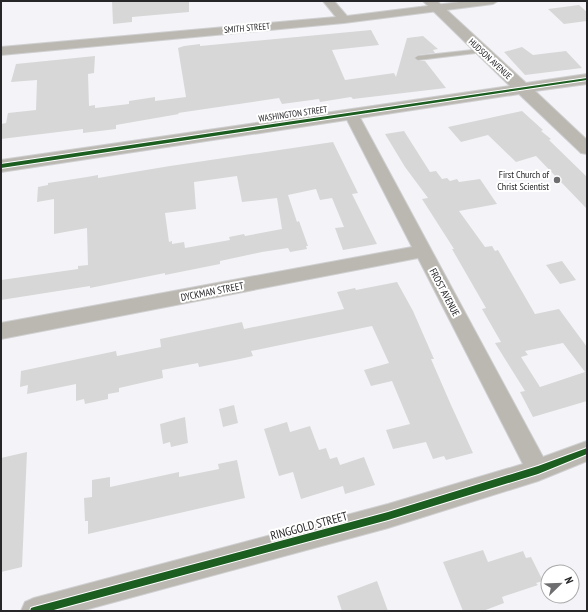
<svg xmlns="http://www.w3.org/2000/svg" width="588" height="612" viewBox="0 0 588 612" font-family="'PT Sans Narrow',sans-serif">
<rect width="100%" height="100%" fill="#f4f4f8"/>
<path fill="#d7d7d8" fill-rule="evenodd" d="M112,1H189V12L132,17V22L113,24Z
M579,5L587,12V21L564,24L548,9Z
M371,30L379,45L332,50L345,80L394,73L396,77L407,38L423,36L438,49L433,50L435,53L418,55L414,58L418,61H425L446,88L353,99L351,97L320,102L319,99L282,104L279,98L178,113L179,114L116,125V129L83,133V129L1,139V124L6,123L8,113L36,110L37,80L11,82L16,64L95,56L94,73L88,74L89,106L95,105V108L129,104V101L155,97V101L186,97L178,48L184,46L200,44V46Z
M522,47L533,55L566,51L582,68L525,75L504,52Z
M522,111L543,130L541,131L551,139L549,140L587,177V209L536,156L516,162L488,135L461,142L448,127Z
M404,131L430,172L436,171L442,179L447,178L450,181L457,179L459,182L480,179L497,204L459,211L485,247L492,246L495,251L498,250L535,314L559,309L587,347V401L533,417L520,392L525,391L495,343L501,342L482,309L486,308L452,249H454L422,199L428,198L405,167L385,134ZM563,343L585,372L540,387L521,357L528,355L525,351Z
M333,142L358,193L352,194L377,244L343,250L335,228L344,227L332,198L320,200L316,189L288,195L297,222L299,221L308,246H306L307,249L290,252L288,248L262,252L220,261V264L165,275V273L90,288V286L1,300V280L78,269V266L88,265L87,228L54,234V199L37,202L38,187L48,185V183L87,177L98,175V178L170,166ZM237,176L242,202L277,198L282,229L245,236L244,234L229,237L230,240L185,248L184,242L172,244V241L169,242L165,213L196,209L194,182Z
M562,261L576,280L560,284L546,265Z
M397,282L413,311L434,359H431L451,405L473,453L446,460L444,456L433,459L426,442L393,449L386,430L410,424L392,381L371,386L364,370L389,363L372,326L251,351L253,356L240,359L199,367L198,363L162,370L163,378L119,388V392L108,394V399L85,404L84,399L76,401V384L27,394L28,385L20,387L21,371L116,351L117,356L161,347L160,339L242,322L244,329L344,309L337,292L355,288L356,290Z
M234,405L238,423L223,427L219,409Z
M185,417L188,443L171,447L170,442L163,444L160,424Z
M287,422L290,432L310,426L319,450L326,448L330,459L337,457L340,465L364,457L375,485L345,494L343,486L301,499L293,472L279,476L264,429Z
M27,452L22,567L1,572V458Z
M237,460L245,498L88,534V521H85L84,498L92,497V480L110,477V487L179,472V477L219,469L218,464Z
M483,550L488,562L523,551L526,558L531,557L543,581L536,583L538,585L502,597L504,603L483,611H463L443,562Z
M377,581L388,611H342L337,596Z"/>
<g fill="none" stroke-linecap="round" stroke-linejoin="round">
<g stroke="#d0d0d2" stroke-width="2">
<path id="service" d="M482,49L484,50V52L418,60L415,58L418,56Z"/>
</g>
<g stroke="#d0d0d2" stroke-width="2">
<path id="minor" d="M323,1H334L347,16L468,1H498L493,4L344,23L1,55V47L336,17Z
M351,110L356,111L358,114L543,457L587,441V461L538,481L388,528L81,611H21L25,602L34,598L388,504L523,464L418,258L1,339V323L412,247L344,114L346,111Z"/>
</g>
<g stroke="#d0d0d2" stroke-width="2">
<path id="tertiary" d="M423,1H437L526,83L587,74V84L535,91L587,140V154L581,153L519,94L1,172V160L510,86Z"/>
</g>
<use href="#service" fill="#bbb8b2" fill-rule="evenodd"/>
<use href="#minor" fill="#bbb8b2" fill-rule="evenodd"/>
<use href="#tertiary" fill="#bbb8b2" fill-rule="evenodd"/>
<g stroke="#fff" stroke-width="2">
<path id="cycleway" d="M587,78V80L1,168V164Z
M587,448V454L538,474L388,520L50,611H30L31,608L34,607L388,512L538,466Z"/>
</g>
<use href="#cycleway" fill="#1b5e20" fill-rule="evenodd"/>
</g>
<circle fill="#6e6e71" stroke="#fff" stroke-width="1.5" cx="557" cy="180" r="4"/>
<g text-anchor="middle" stroke-width="4" stroke-linejoin="round" paint-order="stroke">
<g font-size="9" fill="#262629" stroke="#fff">
<text transform="translate(247 28) rotate(-5)" y="3">SMITH STREET</text>
<text transform="translate(490 59) rotate(43)" y="3">HUDSON AVENUE</text>
<text transform="translate(293 114) rotate(-8)" y="3">WASHINGTON STREET</text>
</g>
<g font-size="10" fill="#262629" stroke="#fff" text-anchor="end">
<text x="549" y="178">First Church of<tspan x="549" dy="12">Christ Scientist</tspan></text>
</g>
<g font-size="10" fill="#262629" stroke="#fff">
<text transform="translate(212 291) rotate(-11)" y="4">DYCKMAN STREET</text>
<text transform="translate(445 292) rotate(62)" y="4">FROST AVENUE</text>
</g>
<g font-size="12" fill="#262629" stroke="#fff">
<text transform="translate(309 526) rotate(-15)" y="4">RINGGOLD STREET</text>
</g>
</g>
<rect width="588" height="612" fill="none" stroke="#262629" stroke-width="4"/>
<g transform="translate(560 584) rotate(67)"><circle r="19" fill="#ffffff" stroke="#a8a8a9"/>
<path d="M0-3L7 15L0 10L-7 15Z" fill="#6e6e71"/>
<text y="-6" font-size="11" font-weight="bold" text-anchor="middle" fill="#262629">N</text>
</g>
</svg>
